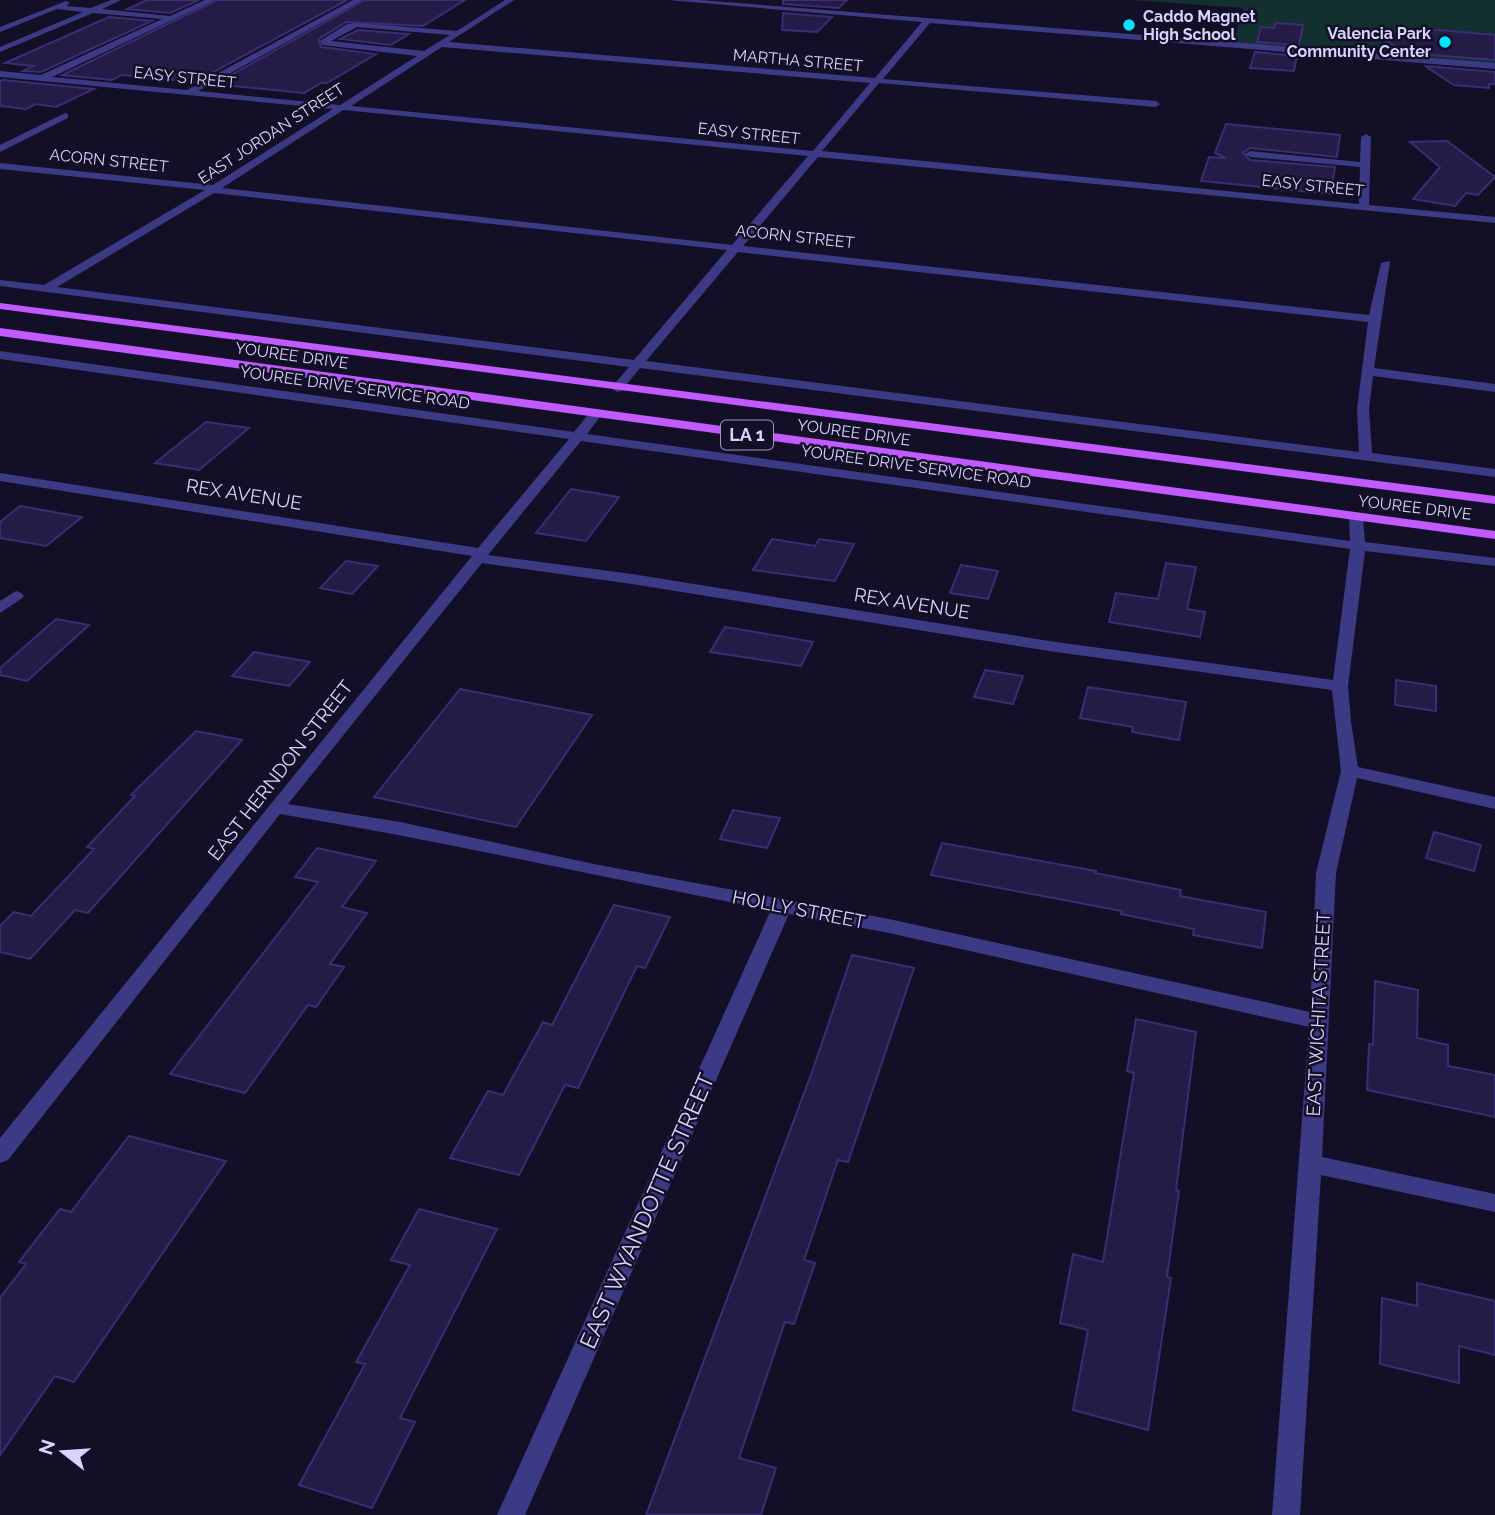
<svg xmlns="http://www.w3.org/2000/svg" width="1495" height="1515" viewBox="0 0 1495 1515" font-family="Raleway,sans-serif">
<rect width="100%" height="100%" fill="#130f26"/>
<path fill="#12302f" d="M1132,0H1495V66L1233,45L1243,8Z"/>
<path fill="#241b47" stroke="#3b2d73" stroke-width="2" d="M147,0H199L170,13L127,9Z
M217,0H347L195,82L122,75L112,80L62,75Z
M365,0H465L423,26L346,22L319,39L321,47L376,54L327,83H321L304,93L215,84Z
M783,0H847L839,8L783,4Z
M783,13L832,17L817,32L782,30Z
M109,17L152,21L41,72L23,71L33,66L5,63Z
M1276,23L1303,25L1299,45L1257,42L1261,27L1274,28Z
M358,30L409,34L391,45L340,39Z
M1440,30L1495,35V60L1406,53L1375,33Z
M1255,52L1297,56L1294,71L1250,68Z
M1425,66L1495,72V84H1489V88L1454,85Z
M3,80L94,89L56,107L36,104L26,109L0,106V81Z
M1226,124L1340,135L1337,157L1250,148L1243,153L1250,160L1335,167L1331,194L1201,181L1209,157L1226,158L1215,153Z
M1447,141L1495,177L1478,195L1466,193L1455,206L1413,199L1440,167L1410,142Z
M206,422L249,428L199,470L155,463Z
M571,489L619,497L586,541L536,533Z
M20,506L82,517L46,546L0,538V522Z
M772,539L815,546L819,539L854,544L835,581L753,570Z
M346,561L378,566L352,594L320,588Z
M1166,563L1196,567L1187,609L1205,612L1200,637L1109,622L1116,593L1158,599Z
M961,565L998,571L988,599L950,593Z
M56,619L89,625L27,681L0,675V668Z
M725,627L785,637L813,642L801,666L710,652Z
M254,652L310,662L289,686L232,676Z
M985,670L1023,676L1013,704L974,697Z
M1396,680L1436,686V711L1395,705Z
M1088,687L1186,702L1179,740L1132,732L1133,727L1080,718Z
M460,689L592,715L516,827L374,797Z
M196,731L242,740L88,913L75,910L30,959L0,952V926L14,912L31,916L94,849L87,847L135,796L131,795Z
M733,810L780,818L767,848L720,839Z
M1434,832L1481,845L1474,871L1426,858Z
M942,843L1096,871L1095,873L1181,890L1180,896L1266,912L1262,948L1193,935L1194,929L1121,914L1122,911L931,875Z
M317,848L376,861L342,907L367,913L330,964L344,967L316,1007L308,1005L245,1093L170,1074L318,882L295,877Z
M614,905L670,917L645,968L637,966L578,1088L565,1085L519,1175L450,1158L488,1091L503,1095L543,1022L552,1025Z
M852,955L914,968L848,1162L838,1160L804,1260L815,1263L794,1324L785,1322L739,1458L776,1468L761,1515H646L812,1072Z
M1375,981L1418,990L1417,1038L1448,1045V1066L1495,1075V1117L1367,1090L1369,1044L1373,1045Z
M1136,1019L1196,1032L1176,1190L1179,1191L1167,1277L1171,1278L1148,1430L1073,1410L1088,1330L1060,1323L1073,1254L1103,1262L1134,1073L1127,1071Z
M129,1136L226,1161L74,1382L55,1376L0,1455V1298L26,1264L19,1262L60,1209L71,1212Z
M419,1209L497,1229L400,1418L415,1422L372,1508L299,1485L365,1364L356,1362L410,1265L391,1260Z
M1417,1283L1495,1301V1355L1459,1346V1383L1380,1364L1382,1298L1417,1306Z"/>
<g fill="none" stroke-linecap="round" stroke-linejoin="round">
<path fill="#3d3a85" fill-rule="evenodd" d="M111,0H121L102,9L170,16L205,0H215L52,77L187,90L353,0H363L198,91L340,105L417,56L323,45L320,41L347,24L357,23L457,31L505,0H514L449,42L875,78L922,22L668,0H700L1495,63V69L930,23L883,79L1156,101L1160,104L1156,107L879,83L822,151L1359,204L1360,167L1250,157L1245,154L1250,151L1360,162L1361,137L1366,134L1371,137L1369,205L1495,217V223L818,157L743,246L1369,315L1381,263L1390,261L1374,368L1495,384V392L1373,376L1369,409L1372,453L1495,469V477L640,368L621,391L617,392L611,388L629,367L0,286V280L44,285L205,190L0,169V163L213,185L333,109L0,77V71L41,75L162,19L93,13L0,52V47L83,12L57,9L0,32V27L66,1L70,3L66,6L91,8ZM357,27L450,35L424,51L331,41ZM442,47L870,83L813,151L351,106ZM343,110L808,156L732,245L222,188ZM214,193L727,250L634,360L57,287ZM738,252L1368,322L1357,409L1359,452L646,361Z
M65,113L68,114V118L0,152V145Z
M0,351L574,432L591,411L596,410L602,414L587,434L1350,541L1349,517L1356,513L1363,517L1365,542L1495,558V566L1365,551L1348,686L1351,722L1358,767L1495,797V809L1357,778L1336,873L1322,1157L1495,1194V1212L1321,1175L1300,1515H1272L1309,1027L889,933L789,914L525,1515H497L771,910C607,879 445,841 280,814L8,1160L0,1163V1138L472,556L0,481V473L478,548L569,439L0,359ZM581,441L1350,549L1333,680L1049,641L632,574L488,555ZM482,563L632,584L1049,651L1332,690L1341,771L1316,873L1310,1012L889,919L594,864L400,822L288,804Z
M16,591L21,593L24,596L21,599L0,613V601Z"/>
<path fill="#c25bff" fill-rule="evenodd" d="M0,303L1495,496V504L0,309Z
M0,328L1495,531V539L0,336Z"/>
</g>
<g fill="#00e5ff" stroke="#130f26" stroke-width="2.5">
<circle cx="1129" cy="25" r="7"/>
<circle cx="1445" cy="42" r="7"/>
</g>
<g text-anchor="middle" stroke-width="5" stroke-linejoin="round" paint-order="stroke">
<g font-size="16" font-weight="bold" fill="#d9d4ff" stroke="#130f26" text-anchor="start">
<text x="1143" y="22">Caddo Magnet<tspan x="1143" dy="18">High School</tspan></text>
<text x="1431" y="39" text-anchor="end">Valencia Park<tspan x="1431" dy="18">Community Center</tspan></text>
</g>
<g font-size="16" fill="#d9d4ff" stroke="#130f26">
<text transform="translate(798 60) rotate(5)" y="6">MARTHA STREET</text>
<text transform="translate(185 77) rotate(6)" y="6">EASY STREET</text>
<text transform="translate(271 133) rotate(-33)" y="6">EAST JORDAN STREET</text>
<text transform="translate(749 133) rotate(6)" y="6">EASY STREET</text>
<text transform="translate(109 160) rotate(6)" y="6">ACORN STREET</text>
<text transform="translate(1313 185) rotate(6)" y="6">EASY STREET</text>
<text transform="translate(795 236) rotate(6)" y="6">ACORN STREET</text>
<text transform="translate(292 355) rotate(8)" y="6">YOUREE DRIVE</text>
<text transform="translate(355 387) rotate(8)" y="6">YOUREE DRIVE SERVICE ROAD</text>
<text transform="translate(854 432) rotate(8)" y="6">YOUREE DRIVE</text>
<text transform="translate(916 466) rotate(8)" y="6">YOUREE DRIVE SERVICE ROAD</text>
<text transform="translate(1415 507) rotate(7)" y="6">YOUREE DRIVE</text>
</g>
<rect fill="#130f26" stroke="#9e99be" stroke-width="2" x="721" y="420.5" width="52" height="29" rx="5"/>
<g font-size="18" font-weight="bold" fill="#d9d4ff">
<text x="747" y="441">LA 1</text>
</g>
<g font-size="19" fill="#d9d4ff" stroke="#130f26">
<text transform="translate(244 494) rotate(9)" y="7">REX AVENUE</text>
<text transform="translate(912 603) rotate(9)" y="7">REX AVENUE</text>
<text transform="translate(280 770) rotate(-52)" y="7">EAST HERNDON STREET</text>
<text transform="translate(799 909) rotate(11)" y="7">HOLLY STREET</text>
<text transform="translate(1318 1014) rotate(-87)" y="7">EAST WICHITA STREET</text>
</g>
<g font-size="23" fill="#d9d4ff" stroke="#130f26">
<text transform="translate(647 1211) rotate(-66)" y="8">EAST WYANDOTTE STREET</text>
</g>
</g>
<g transform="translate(63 1452) rotate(287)" stroke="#130f26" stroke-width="5" paint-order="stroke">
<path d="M0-5L12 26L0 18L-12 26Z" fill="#d9d4ff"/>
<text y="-10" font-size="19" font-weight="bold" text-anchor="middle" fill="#d9d4ff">N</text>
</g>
</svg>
